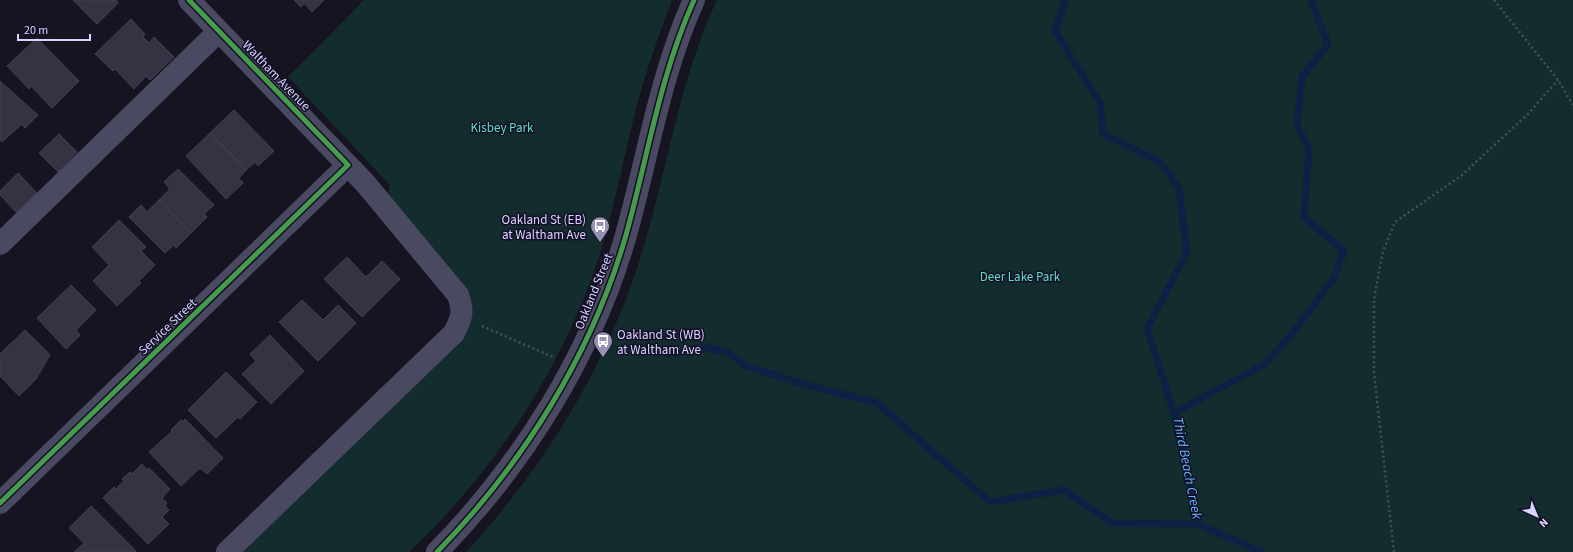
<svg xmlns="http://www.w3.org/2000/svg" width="1573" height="552" viewBox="0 0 1573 552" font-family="'Source Sans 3',sans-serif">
<rect width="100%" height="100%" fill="#161421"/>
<path fill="#132c2d" d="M364,0H672C658,37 645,74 635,113C624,156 616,200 603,243C570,357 496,471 409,552H227L462,316L387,196L390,188L388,183L288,77Z
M717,0H1573V552H466C548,463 613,356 646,239C669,159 681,76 717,0Z"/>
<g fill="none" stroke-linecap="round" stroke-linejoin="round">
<path stroke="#0d2144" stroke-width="7" d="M1066,0L1055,31L1100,103L1103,134L1160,162L1179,189L1187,252L1147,329L1174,413
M669,353L705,347L727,352L746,366L813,387L877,403L990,502L1064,490L1112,523L1198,524
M1262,552L1198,524L1174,413L1265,364L1291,335L1334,278L1344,251L1304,217L1309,148L1297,125L1302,77L1328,44L1311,0"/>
</g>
<path fill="#343243" stroke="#433f54" d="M73,0H116L118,3L97,24Z
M294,0H324L312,12L304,3L301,7Z
M131,19L145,34L143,37L149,43L154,37L174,57L150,80L146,76L134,89L115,69L113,71L95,54Z
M37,38L79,81L52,108L31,86L29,89L7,66Z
M0,81L38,115L25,128L22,124L3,141H0Z
M234,110L274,151L258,166L255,162L246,170L210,133Z
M210,133L246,170L239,178L243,183L226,199L186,156Z
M59,134L77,152L58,172L39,153Z
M178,169L214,205L204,214L207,217L191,233L159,200L170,189L164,182Z
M18,173L37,193L17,213L0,195V191Z
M159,200L191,233L176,248L174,245L165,253L129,217L141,205L147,212Z
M119,220L146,247L141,251L155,265L139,281L141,283L117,306L93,281L109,265L92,247Z
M347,257L366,277L382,261L400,279L362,317L324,279Z
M71,285L96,310L76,330L80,335L66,349L37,318Z
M302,300L323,320L338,305L356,323L318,361L279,322Z
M25,330L50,355L36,379L19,396L0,376V354Z
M270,335L304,371L271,404L242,374L256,361L250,354Z
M226,372L257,402L240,419L238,417L216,438L188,410Z
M185,419L223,458L207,474L200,468L181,486L149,452L172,431L171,430L181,420L182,422Z
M142,464L147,470L149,468L170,489L162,498L167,503L165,506L169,510L162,517L169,524L148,544L103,498L114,487L116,489L124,481L122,479L130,472L132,474Z
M91,506L136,551L135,552H74L84,543L69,528Z"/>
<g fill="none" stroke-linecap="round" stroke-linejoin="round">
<path stroke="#44505f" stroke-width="2.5" stroke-dasharray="2 3" stroke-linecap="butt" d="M1494,0L1558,80L1573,105
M482,326L553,357
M1394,552L1374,373V299L1383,251L1395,222L1462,175L1528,114L1558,80"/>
<path stroke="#4a4962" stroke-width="22" d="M189,0L365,183L458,295C464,312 462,317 454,333L227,552
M0,244L219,31
M0,503L348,165
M437,552C523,464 592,354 626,235C648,156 660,75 694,0"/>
<g stroke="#130f26" stroke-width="8">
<path id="cycleway" d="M0,503L348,165L189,0
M437,552C523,464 592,354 626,235C648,156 660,75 694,0"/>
</g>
<use href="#cycleway" stroke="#469c4c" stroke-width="5"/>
</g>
<defs>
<g id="bus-pin" transform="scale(1)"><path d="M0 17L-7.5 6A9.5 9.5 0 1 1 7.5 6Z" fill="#9591b1" stroke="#130f26"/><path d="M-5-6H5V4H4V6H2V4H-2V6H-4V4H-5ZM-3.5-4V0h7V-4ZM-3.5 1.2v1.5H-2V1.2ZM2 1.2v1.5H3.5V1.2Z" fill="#fff"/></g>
</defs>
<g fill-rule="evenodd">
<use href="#bus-pin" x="600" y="226"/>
<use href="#bus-pin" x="603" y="341"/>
</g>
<g text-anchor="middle" stroke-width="3" stroke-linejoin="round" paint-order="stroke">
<g font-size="13" fill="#d9d4ff" stroke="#130f26">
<text transform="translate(277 75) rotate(46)" y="5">Waltham Avenue</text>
<text transform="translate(593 291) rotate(-68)" y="5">Oakland Street</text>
<text transform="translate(167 326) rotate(-44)" y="5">Service Street</text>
</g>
<g font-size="13" fill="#5fe0c0" stroke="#130f26">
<text x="502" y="132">Kisbey Park</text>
<text x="1020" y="281">Deer Lake Park</text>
</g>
<g font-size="13" fill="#d9d4ff" stroke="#130f26" text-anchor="end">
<text x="586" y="224">Oakland St (EB)<tspan x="586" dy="15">at Waltham Ave</tspan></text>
<text x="617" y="339" text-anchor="start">Oakland St (WB)<tspan x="617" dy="15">at Waltham Ave</tspan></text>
</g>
<g font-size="14" font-style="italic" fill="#62b6ff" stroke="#130f26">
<text transform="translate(1188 468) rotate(79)" y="5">Third Beach Creek</text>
</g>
</g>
<g transform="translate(1537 516) rotate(136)" stroke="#130f26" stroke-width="3" paint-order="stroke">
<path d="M0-3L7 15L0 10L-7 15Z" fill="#d9d4ff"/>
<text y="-6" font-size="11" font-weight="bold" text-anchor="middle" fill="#d9d4ff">N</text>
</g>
<path d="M18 34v6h72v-6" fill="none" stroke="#d9d4ff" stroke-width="2"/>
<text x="24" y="34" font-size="12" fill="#d9d4ff" stroke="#130f26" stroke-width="3" paint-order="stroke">20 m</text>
</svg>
